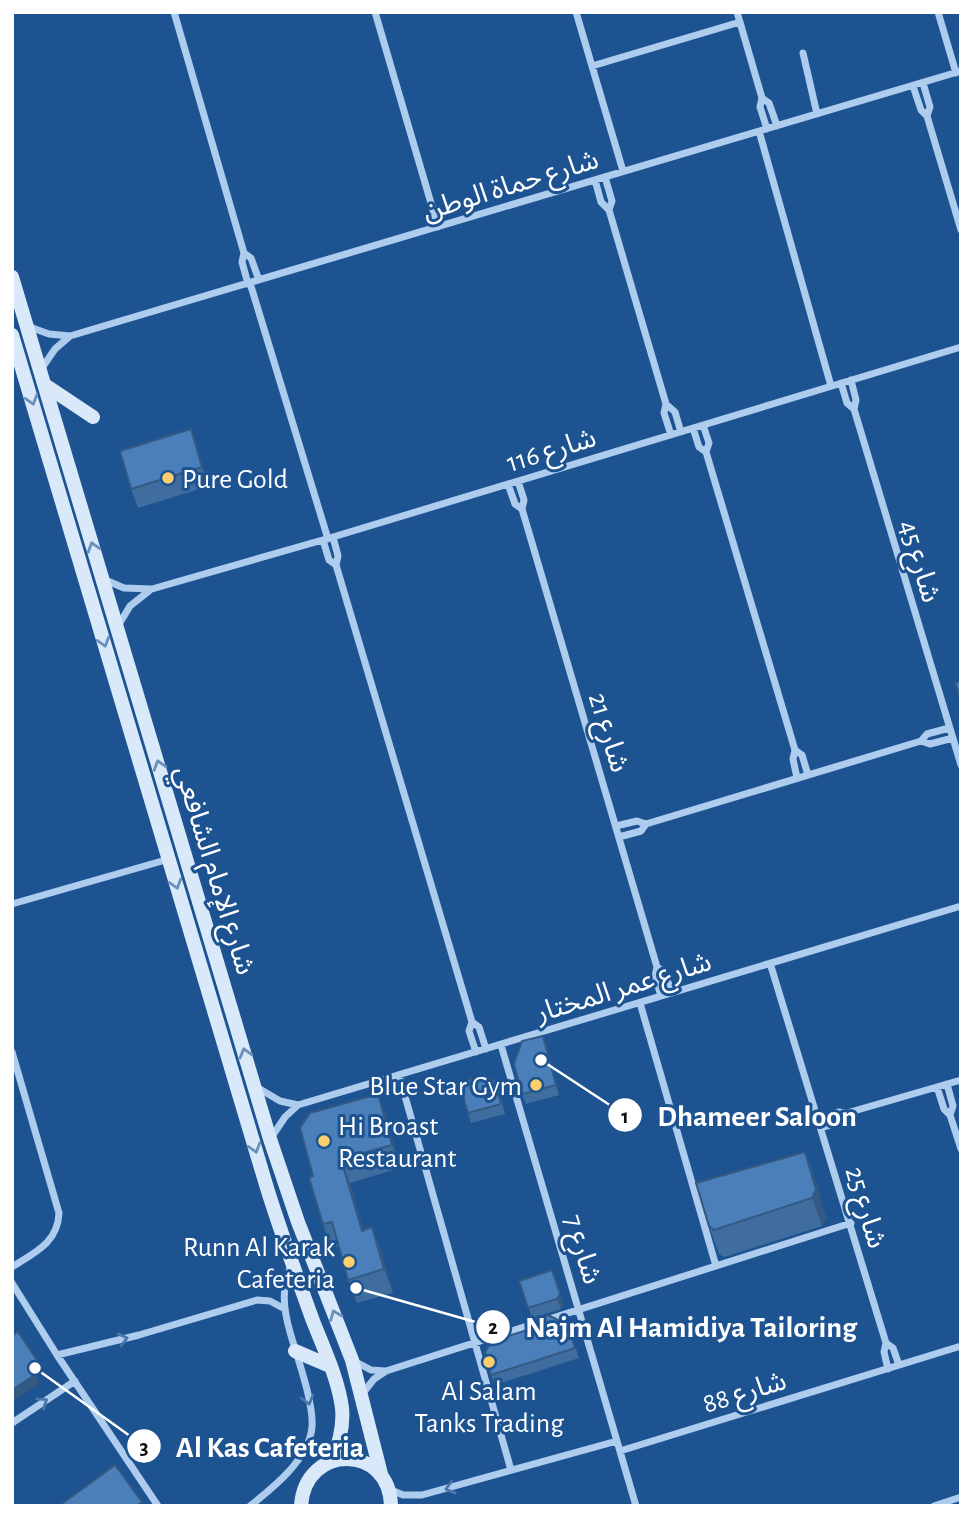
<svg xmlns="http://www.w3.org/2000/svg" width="973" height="1518" viewBox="0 0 973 1518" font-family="'Alegreya Sans','Noto Sans Arabic',sans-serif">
<rect width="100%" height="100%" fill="#1d5391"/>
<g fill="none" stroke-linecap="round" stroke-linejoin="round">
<path stroke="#adccee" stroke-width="7" d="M174,12L244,253L242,262L248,284
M375,12L438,227
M576,12L623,171
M737,12L762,98L760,107L767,129
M938,12L956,73
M803,53L817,114
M592,66L740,22
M923,83L930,107L927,116L961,230
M913,86L921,110L927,116
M762,98L769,103L777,126
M759,131L831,386
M605,177L612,201L609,210L666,404L664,413L671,435
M595,180L601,202L609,210
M244,253L251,258L259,280
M250,283L328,539
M27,326L49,334L70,336
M42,368L55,349L70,336L961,71
M851,380L856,400L854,409L961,765
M841,383L847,403L854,409
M666,404L675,412L681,432
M703,425L709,443L706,452L795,750L793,759L797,778
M693,428L699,447L706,452
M518,481L524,500L522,509L657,967L655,976L661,996
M508,484L515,504L522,509
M333,537L338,556L336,565L472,1022L469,1031L476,1052
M323,540L329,560L336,565
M103,579L124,588L152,589L333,537L961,347
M118,626L130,606L149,591
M921,741L930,744L953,738
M795,750L802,755L808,775
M616,826L637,821L646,824
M619,837L641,831L646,824L921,741L927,734L949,728
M12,904L169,859
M770,963L886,1343L884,1352L888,1369
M657,967L664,972L672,993
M640,1003L716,1266
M472,1022L479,1027L486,1049
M501,1045L636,1506
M12,1052L59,1213C58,1243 34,1253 12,1267
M399,1075L511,1470
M947,1084L953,1106L950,1115L961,1149
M937,1087L944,1109L950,1115
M258,1088L280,1101L298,1105
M818,1118L838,1112L847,1113L961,1080
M821,1128L842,1121L847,1113
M271,1138L285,1117L298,1105L961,906
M12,1283L57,1355L158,1506
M886,1343L893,1348L899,1365
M57,1355L139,1335L257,1300L270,1301L283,1308
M354,1361L371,1370L385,1371
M363,1393L374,1379L386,1371L851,1223
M12,1423L75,1381
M620,1451L961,1346
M389,1489L403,1495H422L617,1441
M250,1506C274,1487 309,1459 312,1427C314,1403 297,1357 290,1332C283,1307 281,1288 292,1264
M934,1506L961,1497"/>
<path stroke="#dae9fa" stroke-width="14" d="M12,277L270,1139L298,1222L352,1360L381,1474
M12,335L267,1188C281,1233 297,1277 313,1321C324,1349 338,1378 342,1408C344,1427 339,1444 332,1461
M45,385L93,417
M295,1351L330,1366
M301,1506C305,1443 390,1444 391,1506"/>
</g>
<path fill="#406d9f" d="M191,429L209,486L138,508L131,489Z
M543,1036L559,1095L526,1104L522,1094Z
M499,1091L505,1114L471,1123L468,1113Z
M387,1118L400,1168L350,1183L363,1230L372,1227L381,1251L393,1293L357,1303L348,1280L339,1246L331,1248L323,1224L313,1176Z
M805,1152L815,1179L826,1218L822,1226L724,1257L719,1254L709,1226Z
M552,1270L563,1304L561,1309L532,1318L519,1281Z
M568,1325L579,1358L495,1385L491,1375L534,1328Z"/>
<path fill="#345982" d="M191,429L198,449L209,486L202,467Z
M543,1036L547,1046L559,1095L556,1085Z
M378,1094L387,1118L400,1168L392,1145Z
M805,1152L815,1179L826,1218L822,1226L812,1198Z
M341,1159L350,1183L370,1254L362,1231Z
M372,1227L381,1251L393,1293L384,1269Z
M552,1270L563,1304L561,1309L557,1299Z
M39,1363L42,1373L37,1376L39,1384L12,1402V1390L31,1368Z"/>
<path fill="#4a7fb9" stroke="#345982" stroke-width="2" d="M191,429L202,467L131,489L120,451Z
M961,681V700L955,683Z
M543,1036L556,1085L522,1094L514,1064L522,1041Z
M484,1075L495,1081L501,1104L468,1113L459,1082Z
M378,1094L392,1145L341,1159L362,1231L372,1227L384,1269L348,1280L332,1222L323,1224L309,1178L313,1176L300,1128L310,1113Z
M805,1152L816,1190L812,1198L714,1230L709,1226L696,1183Z
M552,1270L560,1294L557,1299L528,1308L519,1281Z
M548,1315L568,1325L575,1348L491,1375L485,1352L492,1341L534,1328L532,1320Z
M18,1332L39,1363L31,1368L36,1374L12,1390V1336Z
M115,1465L142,1502L137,1506H59Z"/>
<defs><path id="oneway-chevron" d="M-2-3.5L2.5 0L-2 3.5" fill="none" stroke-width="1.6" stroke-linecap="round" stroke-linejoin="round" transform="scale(1.75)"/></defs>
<g stroke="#698fbb">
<use href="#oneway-chevron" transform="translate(32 400) rotate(73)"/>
<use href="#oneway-chevron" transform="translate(93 547) rotate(-107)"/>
<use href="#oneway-chevron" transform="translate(104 642) rotate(73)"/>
<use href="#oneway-chevron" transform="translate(159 765) rotate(-107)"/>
<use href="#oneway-chevron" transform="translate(176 884) rotate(73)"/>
<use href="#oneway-chevron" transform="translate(245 1053) rotate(-106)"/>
<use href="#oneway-chevron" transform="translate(255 1148) rotate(73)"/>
<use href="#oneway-chevron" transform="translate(335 1315) rotate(-112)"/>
</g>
<g stroke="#4877ad">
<use href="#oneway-chevron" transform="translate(123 1339) rotate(-14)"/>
<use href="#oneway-chevron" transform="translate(308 1400) rotate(75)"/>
<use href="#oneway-chevron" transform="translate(43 1402) rotate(-34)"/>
<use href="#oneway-chevron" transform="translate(450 1488) rotate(164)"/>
</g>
<g fill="#fdcf6c" stroke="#1d5391" stroke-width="2.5">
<circle cx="168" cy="478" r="7"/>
<circle cx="536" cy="1085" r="7"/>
<circle cx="324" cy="1141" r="7"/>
<circle cx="349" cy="1262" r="7"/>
<circle cx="489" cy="1362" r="7"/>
</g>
<g text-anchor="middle" stroke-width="6" stroke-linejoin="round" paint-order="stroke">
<g font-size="28" fill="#fff" stroke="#1d5391">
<text transform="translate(510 184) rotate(-17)" y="10">شارع حماة الوطن</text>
<text transform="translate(551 449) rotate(-17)" y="10">شارع 116</text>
<text transform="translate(921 561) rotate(73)" y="10">شارع 45</text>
<text transform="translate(610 732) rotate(73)" y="10">شارع 21</text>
<text transform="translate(216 870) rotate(73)" y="10">شارع الإمام الشافعي</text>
<text transform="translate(623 986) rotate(-17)" y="10">شارع عمر المختار</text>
<text transform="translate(867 1207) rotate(73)" y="10">شارع 25</text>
<text transform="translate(584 1249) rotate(73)" y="10">شارع 7</text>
<text transform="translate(744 1391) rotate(-17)" y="10">شارع 88</text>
</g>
<g font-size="28" fill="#fff" stroke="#1d5391" text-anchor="start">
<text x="182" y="488">Pure Gold</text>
<text x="522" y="1095" text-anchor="end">Blue Star Gym</text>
<text x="338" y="1135">Hi Broast<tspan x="338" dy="32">Restaurant</tspan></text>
<text x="335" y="1256" text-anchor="end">Runn Al Karak<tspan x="335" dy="32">Cafeteria</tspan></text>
<text x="489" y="1400" text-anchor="middle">Al Salam<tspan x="489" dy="32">Tanks Trading</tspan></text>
</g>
</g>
<path fill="none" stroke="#fff" stroke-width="2.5" d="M541 1060L625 1115M356 1288L493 1327M35 1368L144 1446"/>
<g fill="#fff" stroke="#1d5391" stroke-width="2.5">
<circle cx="541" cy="1060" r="7"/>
<circle cx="356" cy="1288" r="7"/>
<circle cx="35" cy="1368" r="7"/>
<circle cx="625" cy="1115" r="18"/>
<circle cx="493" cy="1327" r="18"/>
<circle cx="144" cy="1446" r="18"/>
</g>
<g font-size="21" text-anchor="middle" font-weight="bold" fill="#111">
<text x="625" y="1123">1</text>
<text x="493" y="1334">2</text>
<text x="144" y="1454">3</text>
</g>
<g font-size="30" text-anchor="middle" font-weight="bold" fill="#fff" stroke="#1d5391" stroke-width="6" stroke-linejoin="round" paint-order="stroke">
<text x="757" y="1126">Dhameer Saloon</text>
<text x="691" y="1337">Najm Al Hamidiya Tailoring</text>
<text x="270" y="1457">Al Kas Cafeteria</text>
</g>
<rect width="973" height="1518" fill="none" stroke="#ffffff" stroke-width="28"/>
</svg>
